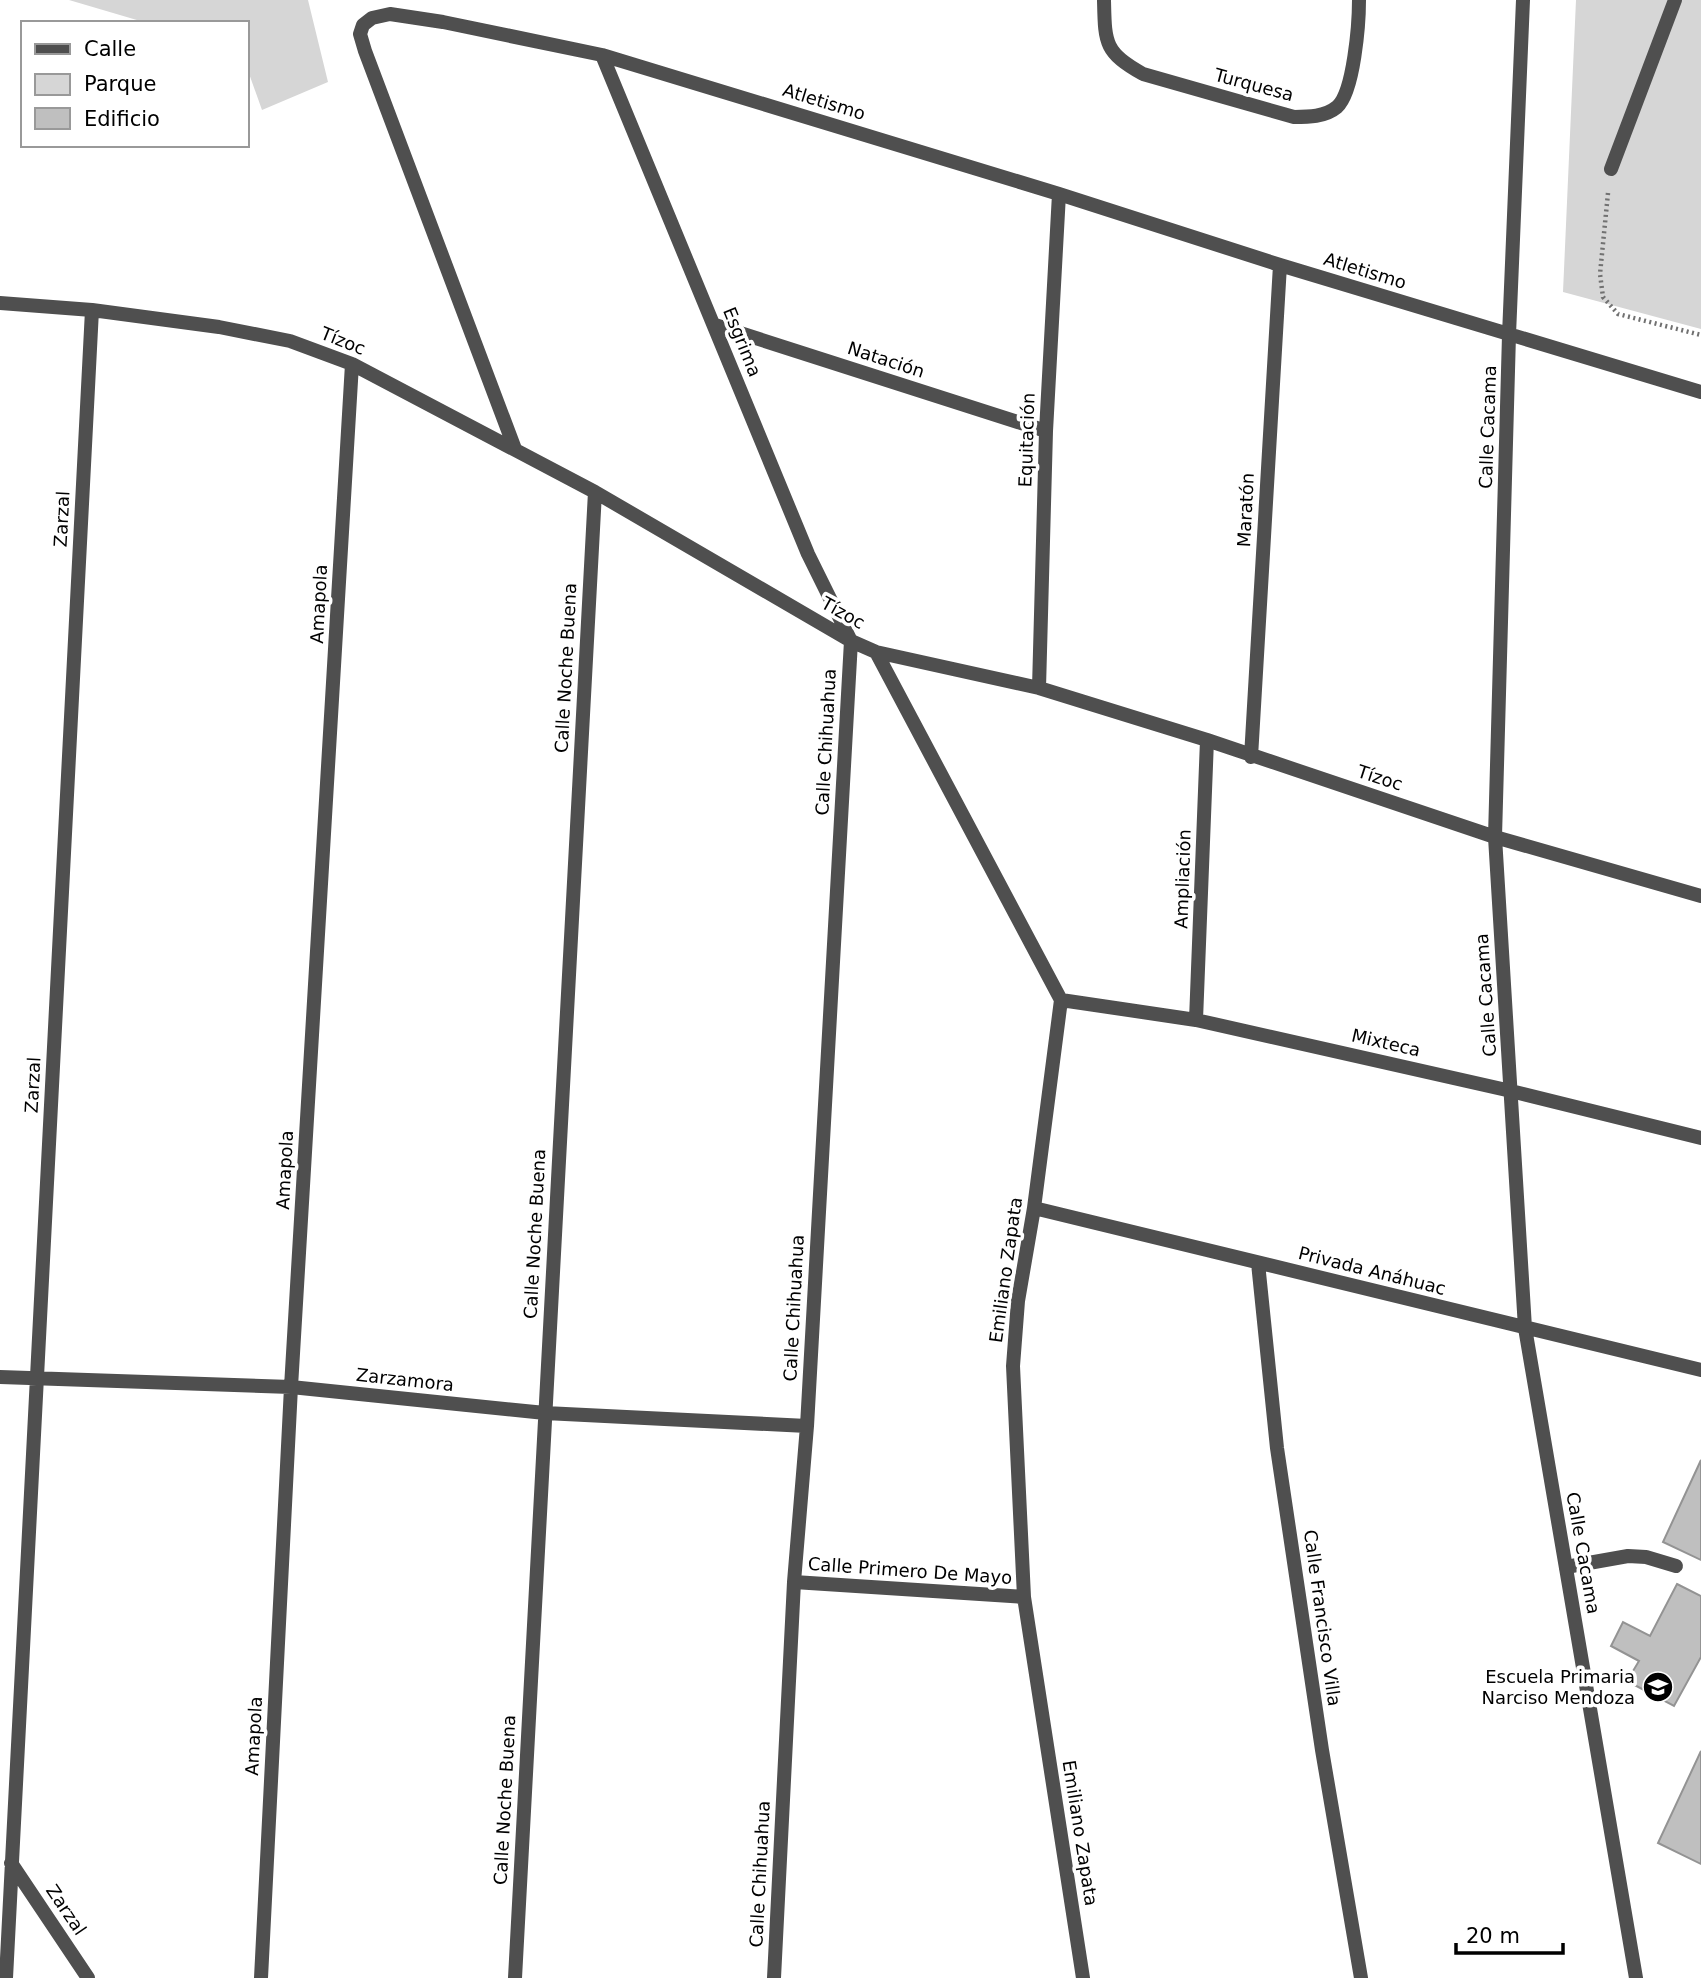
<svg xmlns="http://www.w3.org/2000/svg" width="1701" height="1978" viewBox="0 0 1701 1978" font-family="'DejaVu Sans',sans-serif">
<rect width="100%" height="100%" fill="#fff"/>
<path fill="#d6d6d6" d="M69,0H308L328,82L262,110L247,68V23H147Z
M1576,0H1701V329L1563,292Z"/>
<path fill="#bfbfbf" stroke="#939393" stroke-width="2" d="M1701,1460V1560L1663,1542Z
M1677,1584L1701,1596V1657L1674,1706L1627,1681L1639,1661L1611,1646L1623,1622L1650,1636Z
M1701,1751V1864L1658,1843Z"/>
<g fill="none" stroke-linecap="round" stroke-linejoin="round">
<path stroke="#717171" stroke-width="4.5" stroke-dasharray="2 3.5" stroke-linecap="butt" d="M1608,193L1600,274L1603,297L1618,314L1701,335"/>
<path stroke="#4f4f4f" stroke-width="14" d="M1566,1567L1628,1556L1646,1557L1676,1566"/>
<path stroke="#4f4f4f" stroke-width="14" d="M1104,0C1105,43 1104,52 1143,74L1294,117C1308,117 1325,117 1337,107C1354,92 1359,23 1359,0
M1523,0L1509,335L1495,837L1525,1328L1636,1978
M602,55L808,554L851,641L807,1426L794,1582L774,1978
M1611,169L1675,0
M0,303L92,310L219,327L290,341L352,364L595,492L851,641L876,652L1039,688L1207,740L1495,837L1701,896
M715,325L1046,431
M515,449L365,51L360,34L363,25L372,18L390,14L443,22L602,55L1059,194L1280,265L1701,392
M876,652L1061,1000L1034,1208L1018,1301L1013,1366L1024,1597L1083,1978
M1039,688L1046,431L1059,194
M1251,757L1280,265
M1061,1000L1196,1020L1511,1091L1701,1138
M1196,1020L1207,740
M1034,1208L1701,1370
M1258,1263L1277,1448L1322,1750L1361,1978
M0,1377L291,1387L545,1413L807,1426
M794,1582L1024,1597
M11,1863L88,1978
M6,1978L92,310
M261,1978L291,1387L352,364
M515,1978L595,492"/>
</g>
<defs>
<g id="school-disc" transform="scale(1.575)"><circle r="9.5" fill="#000" stroke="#fff"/><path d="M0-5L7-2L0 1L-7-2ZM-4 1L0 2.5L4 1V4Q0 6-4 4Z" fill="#fff"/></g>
</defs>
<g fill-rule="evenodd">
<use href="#school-disc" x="1658" y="1687"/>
</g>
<g text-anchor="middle" stroke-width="7" stroke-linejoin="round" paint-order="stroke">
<g font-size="18" fill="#000" stroke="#fff">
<text transform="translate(1254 85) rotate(15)" y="6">Turquesa</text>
<text transform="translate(824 102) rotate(17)" y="6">Atletismo</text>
<text transform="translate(1365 271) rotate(17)" y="6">Atletismo</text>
<text transform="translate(343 341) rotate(22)" y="6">Tízoc</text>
<text transform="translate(742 342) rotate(68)" y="6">Esgrima</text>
<text transform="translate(886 360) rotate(18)" y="6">Natación</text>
<text transform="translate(1488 427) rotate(-88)" y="6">Calle Cacama</text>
<text transform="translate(1027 440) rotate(-88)" y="6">Equitación</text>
<text transform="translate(1246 510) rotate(-87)" y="6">Maratón</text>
<text transform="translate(62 519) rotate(-87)" y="6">Zarzal</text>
<text transform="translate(319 604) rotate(-87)" y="6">Amapola</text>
<text transform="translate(843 613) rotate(29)" y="6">Tízoc</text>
<text transform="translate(566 668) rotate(-87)" y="6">Calle Noche Buena</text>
<text transform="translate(826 742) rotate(-87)" y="6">Calle Chihuahua</text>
<text transform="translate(1380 778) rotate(18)" y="6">Tízoc</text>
<text transform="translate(1183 879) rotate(-88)" y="6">Ampliación</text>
<text transform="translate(1486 995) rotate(-94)" y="6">Calle Cacama</text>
<text transform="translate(1386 1043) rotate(13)" y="6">Mixteca</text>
<text transform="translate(33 1085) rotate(-87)" y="6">Zarzal</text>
<text transform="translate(285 1170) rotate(-87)" y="6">Amapola</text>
<text transform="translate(535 1234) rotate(-87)" y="6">Calle Noche Buena</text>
<text transform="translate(1006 1270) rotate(-82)" y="6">Emiliano Zapata</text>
<text transform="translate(1372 1271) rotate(14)" y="6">Privada Anáhuac</text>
<text transform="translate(794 1308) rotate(-87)" y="6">Calle Chihuahua</text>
<text transform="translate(405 1380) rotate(6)" y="6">Zarzamora</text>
<text transform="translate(1583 1553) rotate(80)" y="6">Calle Cacama</text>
<text transform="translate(910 1571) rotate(4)" y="6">Calle Primero De Mayo</text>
<text transform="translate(1322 1618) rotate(82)" y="6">Calle Francisco Villa</text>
<text transform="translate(254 1736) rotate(-87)" y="6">Amapola</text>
<text transform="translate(505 1800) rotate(-87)" y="6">Calle Noche Buena</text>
<text transform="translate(1080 1833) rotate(81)" y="6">Emiliano Zapata</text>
<text transform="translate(760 1874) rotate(-87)" y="6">Calle Chihuahua</text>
<text transform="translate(66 1910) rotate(56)" y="6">Zarzal</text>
</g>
<g font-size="18" fill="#000" stroke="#fff" text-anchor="end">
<text x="1635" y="1683">Escuela Primaria<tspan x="1635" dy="21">Narciso Mendoza</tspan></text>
</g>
</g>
<rect x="21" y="21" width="228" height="126" fill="#ffffff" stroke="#999999" stroke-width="2"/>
<rect x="35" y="44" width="35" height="10" fill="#4f4f4f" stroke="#999999" stroke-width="2"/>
<text x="84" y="56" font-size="21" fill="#000000">Calle</text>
<rect x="35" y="74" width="35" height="21" fill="#d6d6d6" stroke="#999999" stroke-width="2"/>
<text x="84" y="91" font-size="21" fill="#000000">Parque</text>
<rect x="35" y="108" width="35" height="21" fill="#bfbfbf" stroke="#999999" stroke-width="2"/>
<text x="84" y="126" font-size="21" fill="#000000">Edificio</text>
<path d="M1456 1943v10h107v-10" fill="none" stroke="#000000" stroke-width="3.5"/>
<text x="1466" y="1943" font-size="21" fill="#000000" stroke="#ffffff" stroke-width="5" paint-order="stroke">20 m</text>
</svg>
